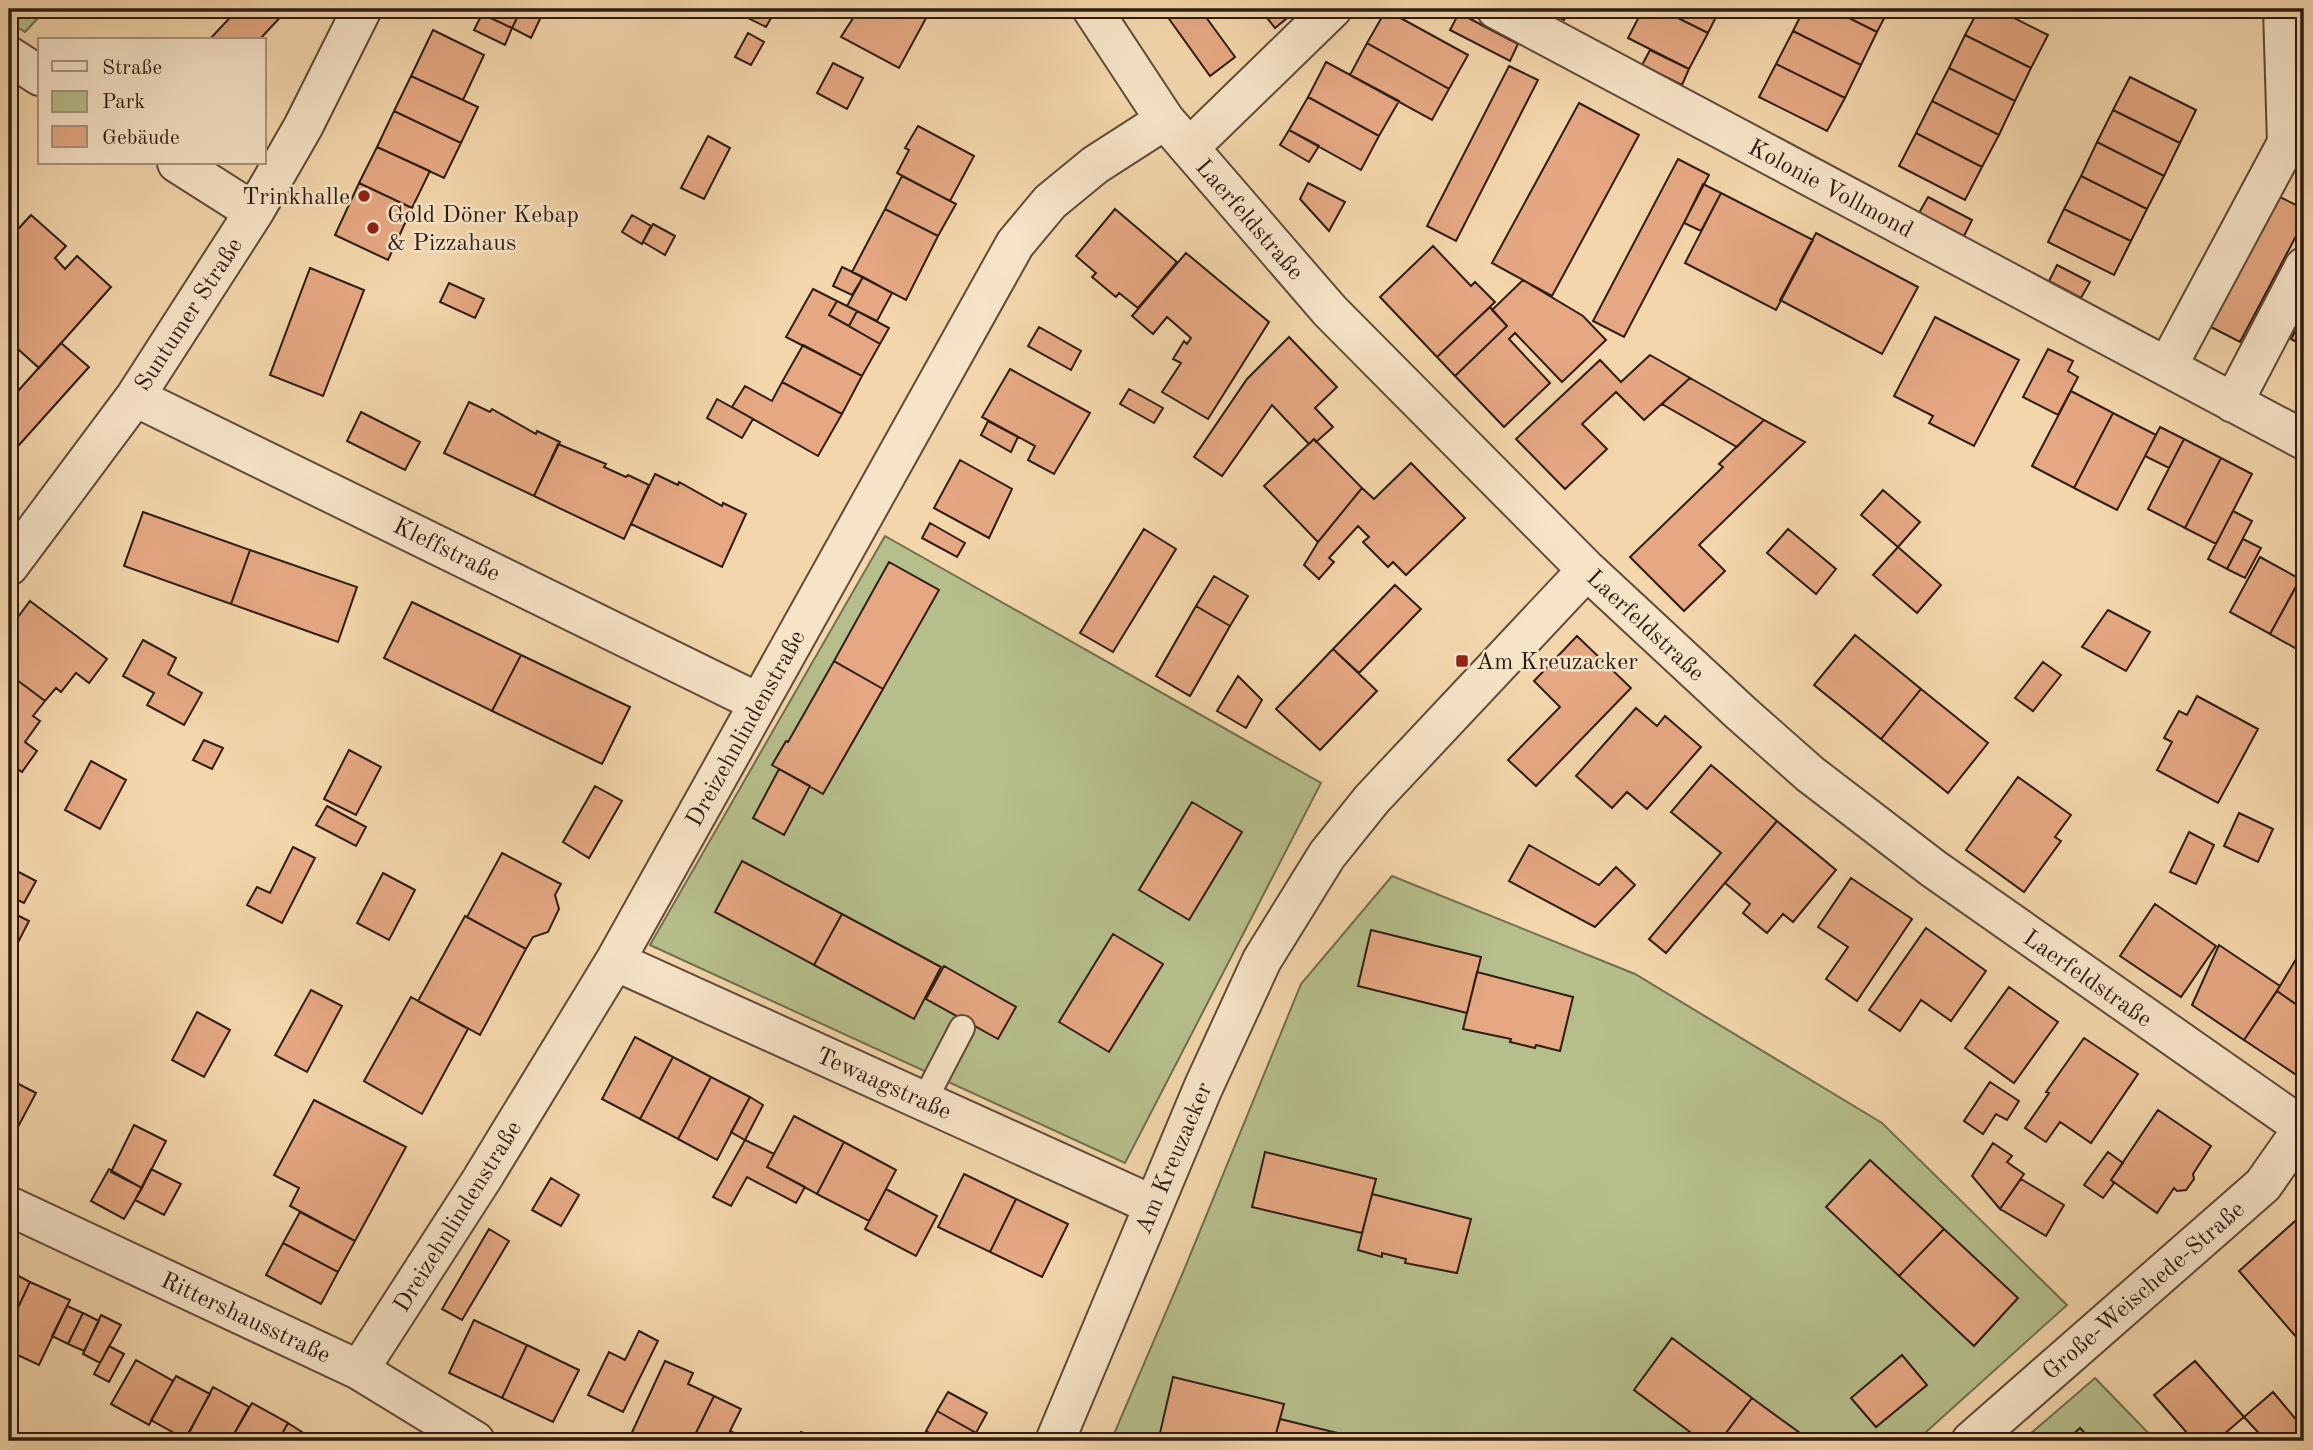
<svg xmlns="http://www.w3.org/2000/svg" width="2313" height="1450" viewBox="0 0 2313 1450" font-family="'Old Standard TT',serif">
<rect width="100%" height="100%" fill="#f3d6ab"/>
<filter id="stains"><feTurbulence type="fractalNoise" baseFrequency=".00286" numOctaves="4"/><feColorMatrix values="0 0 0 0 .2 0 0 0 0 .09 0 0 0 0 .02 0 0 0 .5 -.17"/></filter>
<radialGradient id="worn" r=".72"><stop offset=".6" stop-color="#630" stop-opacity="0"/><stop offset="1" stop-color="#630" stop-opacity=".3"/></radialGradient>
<path fill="#b6bf8c" stroke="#726e50" stroke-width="2" d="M9,9H35L39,17L25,32L9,22Z
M885,536L1321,783L1125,1163L650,945Z
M1392,876L1635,974L1882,1123L2067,1305L1916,1441H1111L1184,1270L1301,984Z
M2095,1378L2156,1441H2022Z"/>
<path fill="#e5a882" stroke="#2f1c13" stroke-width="2" d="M238,9H288L259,40H209Z
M484,9H519L521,10L512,28L482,14Z
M735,9H776L766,27L734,11Z
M859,9H931L899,68L841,37Z
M1162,9H1200L1235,57L1210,76Z
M1260,9H1298L1275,28Z
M1543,9H1570L1564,20Z
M1643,9H1660L1708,33L1689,69L1628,38Z
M1660,9H1720L1708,33Z
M1804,9H1831L1877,32L1861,65L1793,31Z
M1831,9H1889L1877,32Z
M1979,9H1996L2048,35L2031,68L1965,35Z
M521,10L540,19L531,38L512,28Z
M1386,10L1468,55L1449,89L1367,43Z
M1459,13L1518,44L1510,61L1450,30Z
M482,14L512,28L505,45L474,30Z
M433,30L484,55L463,100L411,76Z
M1793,31L1861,65L1845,98L1776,64Z
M748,33L764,42L751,65L735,57Z
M1965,35L2031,68L2015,101L1949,68Z
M1367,43L1449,89L1432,120L1350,75Z
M1650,50L1689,69L1682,85L1642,65Z
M1326,62L1399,101L1379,136L1308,97Z
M833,63L863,78L847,109L817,93Z
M1776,64L1845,98L1827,131L1759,97Z
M1509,66L1538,80L1456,241L1427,226Z
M1949,68L2015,101L1999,135L1932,101Z
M411,76L478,107L461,143L394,111Z
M2130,77L2196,110L2180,143L2113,110Z
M1308,97L1379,136L1361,170L1289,130Z
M1932,101L1999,135L1982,167L1916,133Z
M1579,103L1639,135L1552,296L1492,263Z
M2113,110L2180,143L2164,176L2097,142Z
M394,111L461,143L444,178L377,147Z
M918,126L974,156L950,201L897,173L909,150L905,148Z
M1289,130L1319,146L1309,162L1280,145Z
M1916,133L1982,167L1965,200L1899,166Z
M708,136L730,148L704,199L681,188Z
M2097,142L2164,176L2147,209L2081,176Z
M377,147L430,171L412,208L359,183Z
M1678,159L1709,175L1624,337L1593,321Z
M902,176L956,204L938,236L885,209Z
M2081,176L2147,209L2131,241L2064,209Z
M359,183L412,208L388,260L335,235Z
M1308,183L1345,202L1329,231L1300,199Z
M1703,184L1721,193L1701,231L1684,223Z
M1721,193L1813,240L1776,310L1685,263Z
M2278,196L2304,209V221L2240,342L2209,326Z
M1928,197L1972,220L1964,236L1919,213Z
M885,209L938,236L906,300L852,272Z
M1115,209L1177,262L1138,308L1119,293L1116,297L1092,277L1096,273L1076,256Z
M2064,209L2131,241L2114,275L2048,242Z
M31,215L66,246L55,258L65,269L77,256L111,287L39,368L9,341V239Z
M632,215L651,226L642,244L622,232Z
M653,224L675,236L665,255L643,242Z
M1816,233L1918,287L1882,354L1780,300Z
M1433,246L1471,286L1475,282L1495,302L1437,357L1380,297Z
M1186,253L1269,322L1208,419L1162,392L1181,363L1173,359L1184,341L1187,344L1191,338L1167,317L1153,334L1132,316Z
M2057,265L2090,282L2081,298L2049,281Z
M842,267L863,277L852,295L833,286Z
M310,268L364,290L323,396L270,375Z
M863,277L892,293L877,321L847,306Z
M1523,280L1583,316L1606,340L1562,382L1515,333L1509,339L1550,383L1504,427L1455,376L1507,326L1492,310Z
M449,283L484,299L475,318L440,302Z
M813,289L837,301L829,315L880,344L862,376L786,337Z
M837,301L857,311L849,326L829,315Z
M1490,307L1507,326L1455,376L1437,357Z
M857,311L889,328L880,344L849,326Z
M2304,314V346L2291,339Z
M1935,317L2019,360L1974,446L1929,423L1933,416L1894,396Z
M1039,327L1081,351L1071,370L1028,346Z
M1289,337L1337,387L1315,408L1333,427L1316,442L1314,439L1309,444L1272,405L1222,476L1194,457L1247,379Z
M61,343L89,367L19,445L9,436V401Z
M803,345L862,376L842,414L782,382Z
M2048,349L2073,361L2068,371L2078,377L2058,415L2023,397Z
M1650,355L1690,378L1644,420L1616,392L1582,424L1607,449L1565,489L1516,439L1600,360L1621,382Z
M1010,369L1090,413L1054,474L1028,460L1035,446L982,417Z
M1690,378L1764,420L1737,447L1662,404Z
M782,382L842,414L818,456L732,407L745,386L772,401Z
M1129,389L1163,408L1154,423L1120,404Z
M2071,391L2113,413L2074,488L2032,466Z
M717,399L753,419L742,438L707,418Z
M469,402L490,412L492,409L536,434L537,431L560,442L534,496L444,453Z
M361,412L420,442L405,470L347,441Z
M2113,413L2156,435L2117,510L2074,488Z
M1764,420L1805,442L1699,545L1725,571L1684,611L1630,557L1723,467L1719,464Z
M988,421L1018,437L1011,452L981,435Z
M2160,427L2184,439L2169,468L2145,456Z
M1314,439L1362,488L1318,542L1264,486Z
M2184,439L2221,458L2185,528L2148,509Z
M558,444L606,464L604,467L626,477L628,475L649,485L624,539L534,496Z
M2221,458L2252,474L2216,544L2185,528Z
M960,460L1012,489L989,538L934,508Z
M1411,463L1465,518L1406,575L1393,562L1388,567L1363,542L1369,537L1358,526L1329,558L1334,562L1319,579L1304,565L1318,542L1362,488L1374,499Z
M655,474L678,485L679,482L722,506L723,503L746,514L722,567L631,524Z
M1883,490L1920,522L1898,547L1861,515Z
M2233,511L2252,521L2227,569L2208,559Z
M143,512L250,550L231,604L124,566Z
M930,523L965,543L957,557L922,538Z
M1144,529L1176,549L1113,652L1080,633Z
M1788,529L1836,569L1816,594L1767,553Z
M2243,539L2261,548L2245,578L2227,569Z
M1898,547L1941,585L1917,613L1873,575Z
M250,550L357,587L338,642L231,604Z
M2260,557L2300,579L2270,634L2230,612Z
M889,562L939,590L883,689L834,661Z
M1214,576L1248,596L1230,626L1196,606Z
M1395,585L1421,609L1359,673L1333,649Z
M2297,585L2304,588V653L2270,634Z
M30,601L107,659L89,683L76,673L61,692L56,688L45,701L9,674V629Z
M412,602L521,655L492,711L384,658Z
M1196,606L1230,626L1190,696L1156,676Z
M2108,610L2150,632L2126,671L2082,647Z
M1855,635L1921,689L1881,739L1814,685Z
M1577,636L1631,688L1536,786L1508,760L1560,707L1534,681Z
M143,640L176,658L168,674L202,693L184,725L147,705L154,693L123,676Z
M1333,649L1377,691L1320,750L1276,709Z
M521,655L630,707L602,764L492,711Z
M834,661L883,689L823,794L772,765L786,741L788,742Z
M2043,662L2061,675L2033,711L2015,698Z
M9,674L45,701L33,716L40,721L25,742L37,751L22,772L9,763Z
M1238,676L1262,700L1246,728L1217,711Z
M1921,689L1988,743L1948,793L1881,739Z
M2197,696L2258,729L2218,803L2157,770L2172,742L2164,738L2179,711L2187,715Z
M1636,708L1657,726L1665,716L1701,747L1647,809L1627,792L1612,808L1576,776Z
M204,740L223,748L212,769L193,760Z
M349,750L381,767L356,815L324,799Z
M91,761L126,780L100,829L65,810Z
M1711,765L1777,821L1666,953L1649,939L1721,853L1671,812Z
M779,769L810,786L784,835L753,818Z
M2018,777L2071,815L2055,837L2061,841L2024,892L1966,850Z
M595,786L622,801L589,858L563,842Z
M1192,802L1242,832L1189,920L1139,890Z
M327,806L366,827L356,846L316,825Z
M2239,813L2273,829L2258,862L2224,846Z
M1777,821L1836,870L1793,922L1783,914L1767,933L1743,913L1750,904L1725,883Z
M2189,832L2214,845L2196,884L2170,872Z
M1529,845L1599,885L1616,867L1635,885L1595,927L1509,881Z
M293,847L315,858L282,923L247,905L257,887L270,893Z
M502,853L561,884L555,895L559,909L548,932L533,937L526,949L467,917Z
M742,861L842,914L814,965L715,912Z
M9,867L36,881L24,903L9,896Z
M383,873L415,890L389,940L357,923Z
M1851,878L1912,919L1857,1001L1826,979L1848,947L1818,927Z
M2155,904L2216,946L2181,997L2120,956Z
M9,911L29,921L9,960Z
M842,914L941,967L914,1019L814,965Z
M465,916L526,949L480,1035L418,1001Z
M1926,928L1986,971L1951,1021L1921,1000L1900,1031L1869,1010Z
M1371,930L1481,957L1467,1013L1358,986Z
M1113,934L1163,964L1109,1052L1059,1022Z
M2304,935V1010L2277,991L2302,949L2299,947Z
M2219,945L2280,986L2244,1040L2192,1005Z
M944,966L1016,1007L998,1039L926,999Z
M1477,972L1573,997L1560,1051L1536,1045L1535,1048L1510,1042L1511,1039L1463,1029Z
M2009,987L2058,1022L2014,1083L1965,1048Z
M311,990L342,1006L307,1072L275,1055Z
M2277,991L2304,1010V1073L2301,1078L2244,1040Z
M411,997L468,1029L422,1114L364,1081Z
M197,1012L230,1030L204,1077L172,1060Z
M635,1037L673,1057L640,1119L602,1099Z
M2084,1038L2138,1074L2091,1143L2060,1122L2046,1142L2025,1128L2049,1093L2046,1092Z
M673,1057L711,1077L678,1139L640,1119Z
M711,1077L750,1097L717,1160L678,1139Z
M9,1079L36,1093L19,1125L9,1120Z
M1990,1082L2019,1101L2007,1120L1996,1114L1983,1134L1964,1121Z
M750,1097L763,1105L745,1140L731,1132Z
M314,1100L406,1147L355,1241L290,1206L299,1188L274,1175Z
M2158,1110L2211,1146L2193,1174L2194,1179L2186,1190L2177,1191L2174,1188L2157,1213L2111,1180Z
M794,1116L844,1142L817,1194L767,1167Z
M9,1120L19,1125L9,1144Z
M134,1125L166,1141L142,1188L111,1172Z
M745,1140L774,1154L767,1167L805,1187L796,1203L747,1177L731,1206L713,1197Z
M844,1142L896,1170L869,1221L817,1194Z
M1993,1143L2012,1156L2007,1162L2024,1174L2000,1209L1972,1176Z
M1265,1152L1376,1179L1362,1233L1252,1207Z
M2108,1152L2123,1163L2111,1180L2114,1183L2103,1198L2084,1185Z
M1870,1160L1944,1229L1899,1276L1826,1207Z
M109,1169L142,1188L124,1219L91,1201Z
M151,1169L181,1184L164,1215L135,1200Z
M964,1174L1016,1199L990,1252L938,1227Z
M551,1178L579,1195L561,1226L532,1210Z
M2021,1179L2064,1205L2046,1236L2000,1209Z
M886,1189L937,1216L916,1256L865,1229Z
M1372,1194L1471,1219L1457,1273L1405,1263L1406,1259L1382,1253V1257L1358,1250Z
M1016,1199L1068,1224L1042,1277L990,1252Z
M300,1212L355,1241L338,1272L283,1243Z
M2303,1214L2304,1215V1346L2239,1271Z
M489,1229L509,1241L462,1320L442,1309Z
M1944,1229L2018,1298L1974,1346L1899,1276Z
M283,1243L338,1272L321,1304L266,1275Z
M9,1271L30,1282L9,1327Z
M30,1282L70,1300L39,1365L9,1351V1327Z
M67,1306L83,1313L68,1344L52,1336Z
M83,1313L99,1321L84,1351L68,1344Z
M101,1315L121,1325L100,1363L83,1354Z
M474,1320L527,1345L502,1398L449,1373Z
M639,1331L658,1341L623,1412L588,1395L609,1352L625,1360Z
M1672,1338L1752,1398L1720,1441H1702L1634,1390Z
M527,1345L579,1370L553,1422L502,1398Z
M109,1346L124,1354L109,1382L94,1374Z
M1902,1355L1927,1385L1876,1427L1851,1398Z
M136,1360L173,1381L149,1425L111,1404Z
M665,1361L693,1373L688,1384L714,1396L692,1441H628Z
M2195,1361L2244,1417L2216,1441H2194L2154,1395Z
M176,1376L210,1394L185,1439L151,1420Z
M1173,1377L1284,1404L1274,1441H1194L1160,1433Z
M213,1387L249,1407L230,1441H204L189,1433Z
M948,1392L987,1413L976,1433L937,1411Z
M2273,1392L2304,1429V1437L2299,1441H2266L2244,1417Z
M714,1396L741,1409L730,1431L750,1441H692Z
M1752,1398L1811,1441H1720Z
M252,1403L288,1423L278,1441H230Z
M937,1411L976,1433L972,1441H944L926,1431Z
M1280,1419L1370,1441H1274Z
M288,1423L302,1432L297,1441H278Z
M2080,1428L2092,1441H2066Z
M801,1432L816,1439L815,1441H796Z"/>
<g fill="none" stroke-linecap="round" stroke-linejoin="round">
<g stroke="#604a39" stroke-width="28">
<path id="lane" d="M924,1101L962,1028"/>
</g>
<g stroke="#604a39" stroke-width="42">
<path id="street" d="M1092,9L1165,120L1330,311L1587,570L1741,713L1810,774L1934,869L2304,1128
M1496,9L2304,440
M9,56L40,76
M1189,148L1332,9
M177,163L254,212
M2167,367L2287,143L2283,9
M135,397L759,703
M2233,403L2304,267
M9,566L135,397L254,212L303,127L362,9
M615,961L1153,1205
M9,1206L359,1370L475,1441
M359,1370L482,1179L615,961L1015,244L1050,202L1095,165L1165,120
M1055,1441L1203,1088L1262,960L1327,855L1372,799L1587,570
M1971,1441L2263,1185L2303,1128"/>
</g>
<use href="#lane" stroke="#f7e4c8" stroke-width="24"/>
<use href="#street" stroke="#f7e4c8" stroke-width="38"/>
</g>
<g fill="#8f2418" stroke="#f7e4c8" stroke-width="2.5">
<circle cx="364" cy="196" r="7"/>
<circle cx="373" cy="228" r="7"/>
<rect x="1455" y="654" width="14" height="14" rx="3.5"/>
</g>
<g text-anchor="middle" stroke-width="5" stroke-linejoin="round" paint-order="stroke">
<g font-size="24" fill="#2f1c13" stroke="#f7e4c8">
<text transform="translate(1831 188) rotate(28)" y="8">Kolonie Vollmond</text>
<text transform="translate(1250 219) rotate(49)" y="8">Laerfeldstraße</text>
<text transform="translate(188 314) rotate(-57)" y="8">Suntumer Straße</text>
<text transform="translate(447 549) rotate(26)" y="8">Kleffstraße</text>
<text transform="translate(1646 625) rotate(43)" y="8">Laerfeldstraße</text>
<text transform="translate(745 728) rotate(-61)" y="8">Dreizehnlindenstraße</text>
<text transform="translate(2088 978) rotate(35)" y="8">Laerfeldstraße</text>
<text transform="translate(884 1083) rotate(24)" y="8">Tewaagstraße</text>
<text transform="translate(1173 1158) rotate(-67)" y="8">Am Kreuzacker</text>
<text transform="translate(457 1216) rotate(-58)" y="8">Dreizehnlindenstraße</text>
<text transform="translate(2143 1290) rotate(-41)" y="8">Große-Weischede-Straße</text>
<text transform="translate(246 1317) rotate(25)" y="8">Rittershausstraße</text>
</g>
<g font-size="24" fill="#2f1c13" stroke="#f7e4c8" text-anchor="start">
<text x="350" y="204" text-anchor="end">Trinkhalle</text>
<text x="387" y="222">Gold Döner Kebap<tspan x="387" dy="28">&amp; Pizzahaus</tspan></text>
<text x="1476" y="669">Am Kreuzacker</text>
</g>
</g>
<rect width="2313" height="1450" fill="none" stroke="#f3d6ab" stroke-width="35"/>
<rect x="10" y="10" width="2292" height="1429" fill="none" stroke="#2f1c13" stroke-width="3.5"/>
<rect x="18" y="18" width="2278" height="1415" fill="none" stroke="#2f1c13" stroke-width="2"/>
<rect x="38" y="38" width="228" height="126" fill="#f7e4c8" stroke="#a79480" stroke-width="2"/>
<rect x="52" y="61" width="35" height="10" fill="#f7e4c8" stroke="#a79480" stroke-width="2"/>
<text x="102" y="74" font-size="21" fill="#2f1c13">Straße</text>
<rect x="52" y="91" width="35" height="21" fill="#b6bf8c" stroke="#a79480" stroke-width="2"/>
<text x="102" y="108" font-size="21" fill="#2f1c13">Park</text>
<rect x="52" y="126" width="35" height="21" fill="#e5a882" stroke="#a79480" stroke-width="2"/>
<text x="102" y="144" font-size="21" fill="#2f1c13">Gebäude</text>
<rect width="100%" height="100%" filter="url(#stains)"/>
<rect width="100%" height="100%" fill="url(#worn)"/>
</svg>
